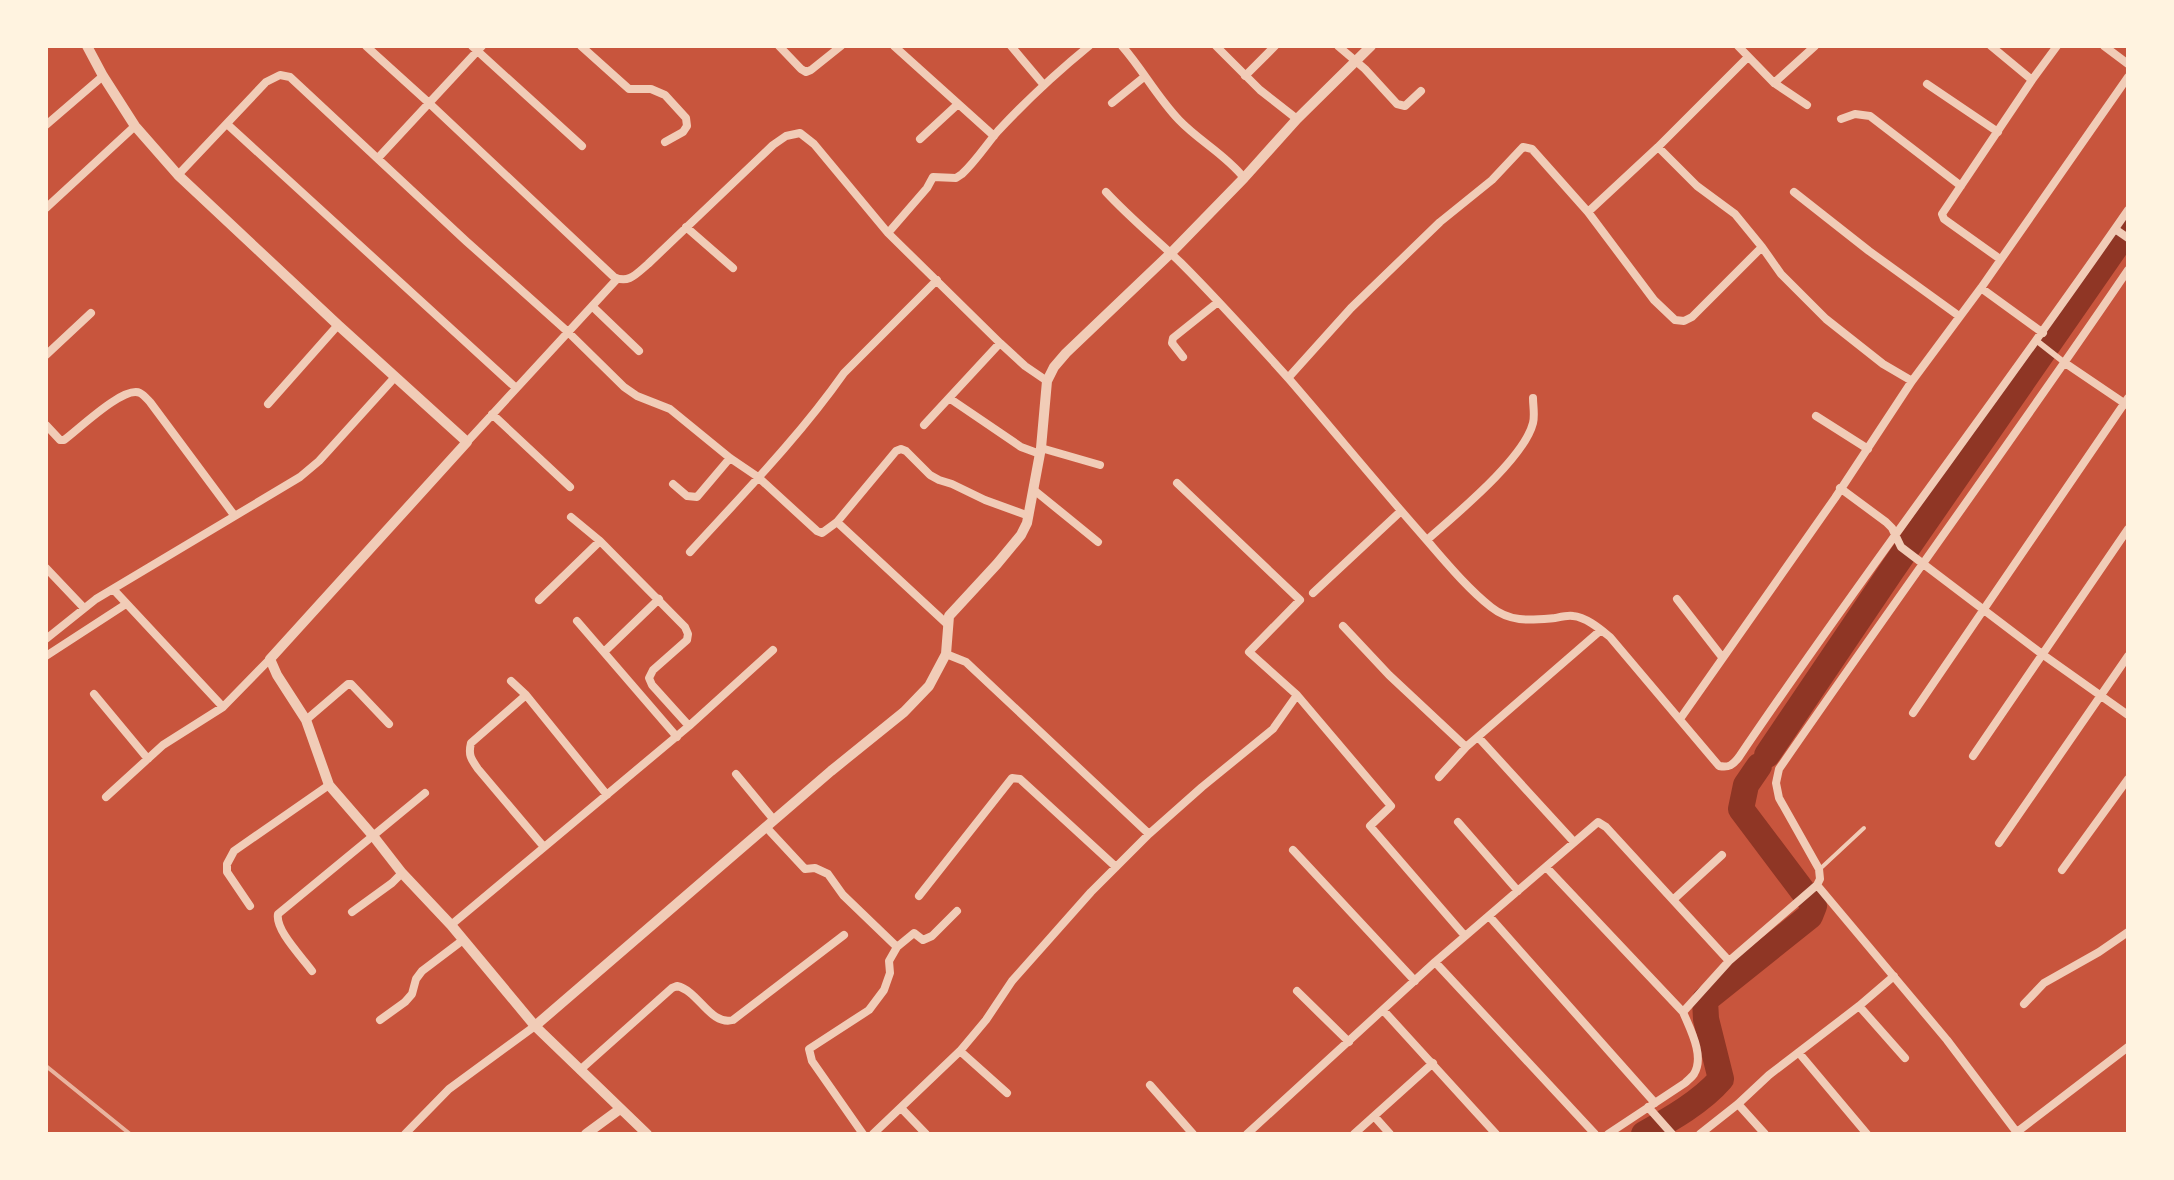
<svg xmlns="http://www.w3.org/2000/svg" width="2174" height="1180" viewBox="0 0 2174 1180" font-family="'Space Grotesk',sans-serif">
<rect width="100%" height="100%" fill="#c8553d"/>
<g fill="none" stroke-linecap="round" stroke-linejoin="round">
<path stroke="#8f3625" stroke-width="26" d="M1767,755L1892,570L2126,232
M1644,1134C1671,1119 1701,1102 1721,1079L1706,1019L1705,1000L1810,916L1814,906L1741,809L1746,785L1759,766"/>
<path stroke="#f1ccb7" stroke-width="4" d="M1821,868L1864,828"/>
<path stroke="#f1ccb7" stroke-width="6" d="M2037,341L2065,363"/>
<path stroke="#f1ccb7" stroke-width="8" d="M366,46L429,103L614,277C629,284 636,274 648,264L773,145L786,136L800,133L814,144L888,233L1000,343L1025,366L1047,381
M472,46L582,146
M581,46L629,89H651L665,95L686,118L687,126L683,132L665,142
M779,46L801,69L806,72L811,70L841,46
M894,46L994,136
M1011,46L1043,84
M1122,46C1143,70 1157,97 1179,120C1199,141 1226,155 1244,178
M1216,46L1260,90L1297,119
M1338,46L1365,69L1397,104L1405,106L1421,91
M1738,46L1774,83L1807,105
M1991,46L2032,80
M2104,46L2128,64
M1245,76L1275,46
M1774,83L1815,46
M1927,84L1998,132
M1112,103L1144,77
M1841,119L1855,114L1870,116L1961,186
M227,124L516,388
M46,125L103,76
M920,139L958,104
M1658,147L1697,186L1735,214L1762,247L1781,274L1826,319L1883,364L1912,381
M378,158L482,46
M178,175L266,82L280,75L290,77L466,241L568,332L624,387L637,396L670,409L730,458L758,477L817,531L822,533L837,522L896,451L901,449L906,451L930,475L939,480L952,484L985,500L1029,516
M1106,192C1130,218 1156,239 1181,263C1218,300 1254,340 1289,379C1334,431 1378,485 1424,537C1445,561 1466,587 1491,607C1511,623 1531,620 1555,618C1560,617 1568,615 1573,616C1586,617 1600,629 1610,637L1719,766C1729,768 1733,765 1739,757C1864,572 2001,394 2128,210
M1794,192L1869,251L1959,316
M46,208L135,126
M1588,212L1658,147L1748,57
M686,227L733,268
M2115,229L2128,238
M888,233L927,188L933,177L956,178L962,174C976,161 986,145 998,131C1026,101 1056,73 1089,46
M2000,259L1944,219L1942,214L2032,80L2057,46
M1981,288L2043,333
M592,306L639,351
M46,355L91,313
M1183,357L1172,343L1173,338L1218,302
M2065,363L2127,405
M1288,378L1351,308L1440,222L1492,180L1523,147L1532,149L1588,212L1654,300L1675,320L1684,321L1692,317L1762,247
M949,398L1021,447L1040,454
M268,404L338,325
M492,414L570,487
M1816,416L1868,449
M46,425L60,440H64C78,430 124,385 140,393C144,395 147,399 150,402L234,515
M924,425L1000,343
M467,442L617,279
M1041,448L1100,465
M1177,483L1300,600L1249,652L1297,695L1391,806L1370,826L1465,936
M673,484L687,496L697,497L730,458
M1840,488L1886,522L1892,528L1901,547L2042,654L2128,715
M1034,490L1098,542
M571,517L600,541L685,627L688,634L687,640L653,670L649,678L652,685L689,726
M837,522L947,624
M1427,540C1455,515 1524,459 1533,423C1535,415 1533,406 1533,398
M690,552C743,494 799,437 844,373L937,280
M46,568L84,608
M113,589L223,707
M1313,593L1401,511
M1677,599L1722,657
M539,600L600,541
M577,621L677,737
M1343,626L1389,675L1466,747
M46,639L96,599L300,477L319,461L395,377
M604,652L659,599
M946,654L966,662L1149,834
M46,656L126,604
M511,681L526,695L607,795
M94,694L148,759
M526,695L471,743C468,755 471,759 478,769L544,847
M1913,713L2128,398
M1680,719L1835,498L1912,381L1981,288L2128,77
M306,720L348,684H351L389,724
M1478,737L1574,842
M1973,756L2128,529
M736,774L774,820
M1439,777L1466,747L1601,630
M106,797L163,745L223,707L270,659
M1458,822L1518,891
M766,827L805,869L815,868L828,874L843,895L897,947
M1999,843L2128,656
M1293,850L1415,981
M1546,867L1683,1012C1690,1029 1705,1056 1694,1074C1692,1077 1688,1080 1685,1083L1608,1134
M2062,870L2128,779
M1817,885L1820,879L1819,869L1779,798L1776,783L1779,769C1894,602 2014,438 2128,270
M1817,885L1947,1040L2018,1134
M919,896L1012,778L1020,779L1116,867
M1674,899L1722,855
M250,906L227,872V864L234,851L329,785
M352,912L392,883L402,873
M1489,916L1655,1103
M451,925L689,726L773,650
M1435,962L1595,1134
M312,971C302,957 275,930 278,914L425,793
M1297,991L1349,1042
M2024,1004L2044,983L2099,952L2128,932
M1859,1006L1905,1058
M1383,1010L1496,1134
M1683,1012L1729,961L1817,885
M380,1020L405,1002L412,994L416,979L422,971L463,940
M960,1051L1007,1093
M1799,1053L1867,1134
M580,1070L672,988L677,986C699,991 710,1026 733,1020L844,935
M1150,1085L1193,1134
M1738,1104L1765,1134
M1648,1107L1672,1134
M902,1109L926,1134
M1374,1116L1390,1134
M2017,1132L2128,1047
M405,1134L449,1089L535,1026
M863,1134L812,1061L809,1049L869,1010L884,990L890,973L889,961L897,947L914,933L923,940L932,936L957,911
M873,1134L960,1051L986,1020L1012,981L1091,892L1149,834L1202,787L1273,729L1297,695
M1247,1134L1435,962L1598,822L1606,827L1729,961
M1354,1134L1433,1063
M1700,1134L1738,1104L1769,1075L1859,1006L1894,976"/>
<path stroke="#f1ccb7" stroke-width="10" d="M87,46L103,76L135,126L178,175L338,325L467,442L270,659L277,675L306,720L329,785L374,837L402,873L451,925L535,1026L647,1134
M535,1026L831,771L904,712L929,686L946,654L949,616L997,564L1021,535L1027,523L1041,448L1047,381L1054,367L1066,353L1171,253L1244,178L1297,119L1371,46
M586,1134L620,1109"/>
<path stroke="#e9b49f" stroke-width="4" d="M46,1066L130,1134"/>
</g>
<rect width="2174" height="1180" fill="none" stroke="#fff3e0" stroke-width="96"/>
</svg>
